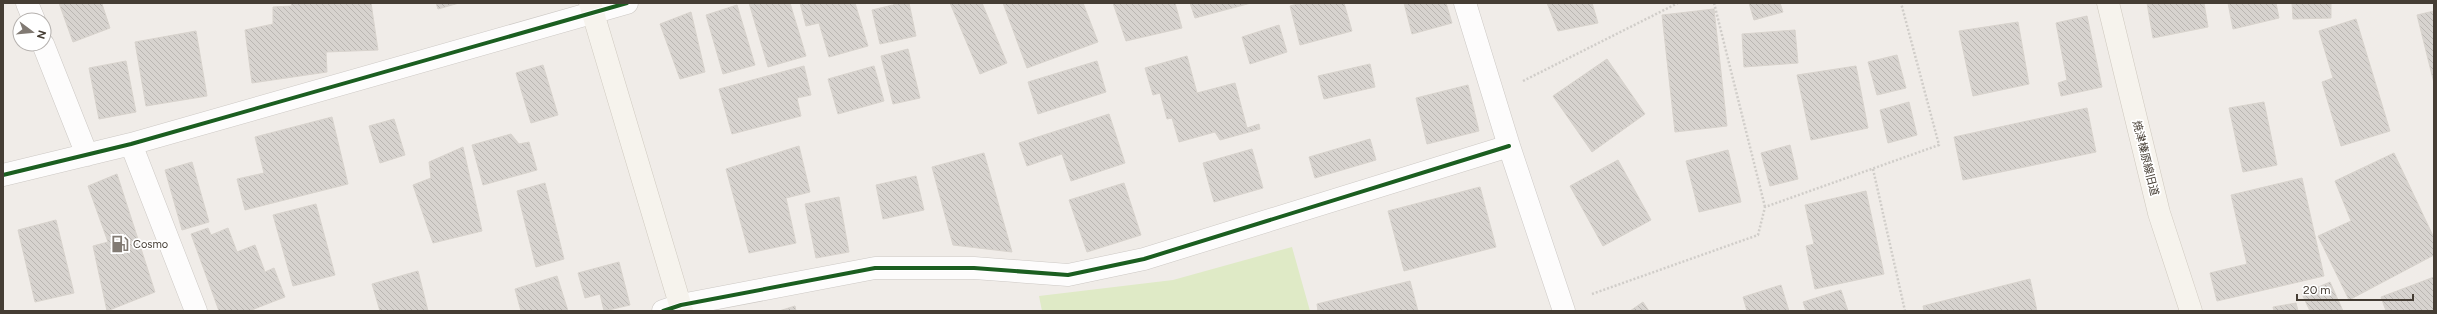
<svg xmlns="http://www.w3.org/2000/svg" width="2437" height="314" viewBox="0 0 2437 314" font-family="Figtree,'Noto Sans JP',sans-serif">
<defs>
<pattern id="building-back-hatch" width="6" height="6" patternUnits="userSpaceOnUse"><rect width="6" height="6" fill="#d7d3cf"/><path d="M-1 5l2 2M0 0l6 6M5-1l2 2" fill="none" stroke="#bab6b2"/></pattern>
</defs>
<rect width="100%" height="100%" fill="#f0ece8"/>
<path fill="#dfeac6" d="M1292,247L1310,311H1042L1039,296L1173,280Z"/>
<path fill="url(#building-back-hatch)" stroke="#d8d3cd" d="M59,3H104L102,4L110,28L73,42Z
M291,3H371L378,50L326,52L327,72L252,83L245,30L273,24V7L292,6Z
M436,3H459L438,9Z
M749,3H790L806,56L768,67Z
M800,3H855L868,46L829,57L819,23L806,26Z
M901,3H909L916,36L880,44L872,10Z
M950,3H982L1007,63L980,74Z
M1003,3H1083L1098,42L1027,68Z
M1113,3H1175L1182,28L1126,41Z
M1190,3H1251L1195,18Z
M1300,3H1344L1352,31L1300,45L1290,6Z
M1404,3H1446L1452,23L1412,34Z
M1547,3H1592L1598,23L1558,31Z
M1749,3H1780L1783,12L1754,20Z
M2147,3H2204L2208,27L2153,38Z
M2228,3H2276L2279,18L2233,29Z
M2292,3H2331V18L2293,19Z
M737,5L755,65L723,74L706,15Z
M1714,9L1727,126L1675,132L1662,15Z
M2434,11V83L2417,15Z
M691,12L705,72L680,79L660,24Z
M2087,16L2102,87L2061,96L2058,83L2067,80L2056,23Z
M2356,19L2390,131L2341,146L2322,82L2333,78L2319,31Z
M2018,22L2029,84L1973,96L1959,31Z
M1279,25L1287,52L1250,64L1242,37Z
M1795,30L1798,63L1744,67L1742,34Z
M196,31L207,96L146,106L135,42Z
M908,49L920,98L893,104L881,56Z
M1897,55L1906,88L1877,95L1868,62Z
M1187,56L1197,93L1235,83L1247,128L1259,124L1260,129L1220,140L1215,132L1179,142L1172,118L1167,119L1160,93L1153,95L1145,68Z
M1607,59L1645,114L1592,152L1553,96Z
M126,61L136,112L99,119L89,68Z
M1097,61L1106,92L1038,114L1028,82Z
M1370,64L1375,87L1324,99L1318,76Z
M543,65L558,115L531,123L516,73Z
M804,66L811,95L797,98L801,116L732,134L719,89Z
M874,66L884,101L838,114L828,79Z
M1856,66L1868,128L1811,140L1797,75Z
M1468,85L1479,131L1427,144L1416,98Z
M1909,102L1917,135L1888,143L1880,110Z
M2264,102L2277,165L2243,172L2229,108Z
M2087,108L2096,152L1963,180L1954,137Z
M1109,114L1125,163L1071,181L1062,154L1027,166L1019,143Z
M332,117L348,184L245,210L237,179L264,173L255,137Z
M394,119L405,155L380,163L369,126Z
M511,134L519,144L529,142L537,170L483,185L472,145Z
M1370,139L1376,160L1315,178L1309,157Z
M1790,145L1798,179L1770,186L1761,153Z
M799,146L810,192L786,198L796,243L749,253L726,169Z
M463,147L482,231L433,243L413,185L431,178L429,162Z
M1252,149L1263,188L1214,202L1203,163Z
M1728,150L1741,202L1699,212L1686,161Z
M984,153L1012,252L953,245L932,167Z
M2394,153L2434,238V255L2349,300L2318,236L2351,221L2335,181Z
M1618,160L1651,220L1603,246L1570,186Z
M192,162L209,222L182,230L165,170Z
M117,174L155,292L107,311L93,246L108,242L88,186Z
M916,176L924,210L883,219L876,185Z
M2302,178L2324,276L2217,301L2210,273L2247,264L2231,195Z
M545,183L564,259L536,267L517,191Z
M1124,183L1141,235L1087,252L1069,200Z
M1480,187L1496,247L1404,271L1388,211Z
M1866,191L1884,274L1815,289L1806,246L1814,244L1805,205Z
M839,197L849,252L816,258L805,204Z
M316,204L335,275L293,286L273,215Z
M56,220L74,293L35,302L18,230Z
M208,228L211,235L228,228L237,252L255,245L265,272L274,268L285,297L249,311H219L191,234Z
M619,262L630,305L604,311L600,294L585,298L578,273Z
M418,271L428,311H380L372,284Z
M557,276L568,311H521L515,289Z
M2434,277V311H2386L2381,297Z
M2030,279L2037,311H1924L1923,306Z
M1410,281L1418,311H1318L1317,304Z
M2330,282L2343,311H2310L2302,294Z
M1781,285L1789,311H1747L1743,297Z
M1841,290L1848,311H1806L1803,302Z
M1643,302L1649,311H1630Z
M2296,303L2298,311H2274L2273,307Z
M795,306L796,311H779Z"/>
<g fill="none" stroke-linecap="round" stroke-linejoin="round">
<g stroke="#ccc8c4" stroke-width="23">
<path id="street" d="M27,3L34,20
M1465,3L1509,146L1564,311
M43,44L87,155
M131,144L196,311
M3,175L131,144L627,3
M663,311L681,305L875,268H974L1068,275L1144,259L1509,146"/>
</g>
<g stroke="#cfc9bf" stroke-width="23">
<path id="secondary" d="M590,3L682,311
M2108,3L2159,213L2191,311"/>
</g>
<path stroke="#d0cdc9" stroke-width="2.5" stroke-dasharray="2 2" stroke-linecap="butt" d="M1714,3L1765,207
M1523,81L1678,3
M1873,169L1905,311
M1592,294L1758,235L1765,207L1939,145L1901,3"/>
<use href="#street" stroke="#fdfcfc" stroke-width="22"/>
<use href="#secondary" stroke="#f6f3ed" stroke-width="22"/>
<g stroke="#fff" stroke-width="6">
<path id="cycleway" d="M3,175L131,144L627,3
M663,311L681,305L875,268H974L1068,275L1144,259L1509,146"/>
</g>
<use href="#cycleway" stroke="#1b5e20" stroke-width="4"/>
</g>
<defs>
<g id="fuel-bare" transform="scale(1.38)"><path d="M-5.5-6h7V0h2V4h1.3V-2.5L3-4.5l.8-.8L6-3V5H2.5V1h-1V6h-7ZM-4.2-4.7v3.2H.2V-4.7Z" fill="#817a73" stroke="#fff" stroke-width="2.5" paint-order="stroke"/></g>
</defs>
<g fill-rule="evenodd">
<use href="#fuel-bare" x="120" y="244"/>
</g>
<g text-anchor="middle" stroke-width="3.5" stroke-linejoin="round" paint-order="stroke">
<g font-size="11" fill="#453d34" stroke="#fff">
<text transform="translate(2146 158) rotate(76)" y="4">焼津榛原線旧道</text>
</g>
<g font-size="11" fill="#453d34" stroke="#fff" text-anchor="start">
<text x="133" y="248">Cosmo</text>
</g>
</g>
<rect width="2437" height="314" fill="none" stroke="#453d34" stroke-width="8"/>
<g transform="translate(32 32) rotate(106)"><circle r="19" fill="#ffffff" stroke="#b5b1ae"/>
<path d="M0-3L7 15L0 10L-7 15Z" fill="#817a73"/>
<text y="-6" font-size="11" font-weight="bold" text-anchor="middle" fill="#453d34">N</text>
</g>
<path d="M2297 294v6h116v-6" fill="none" stroke="#453d34" stroke-width="2"/>
<text x="2303" y="294" font-size="12" fill="#453d34" stroke="#ffffff" stroke-width="3" paint-order="stroke">20 m</text>
</svg>
